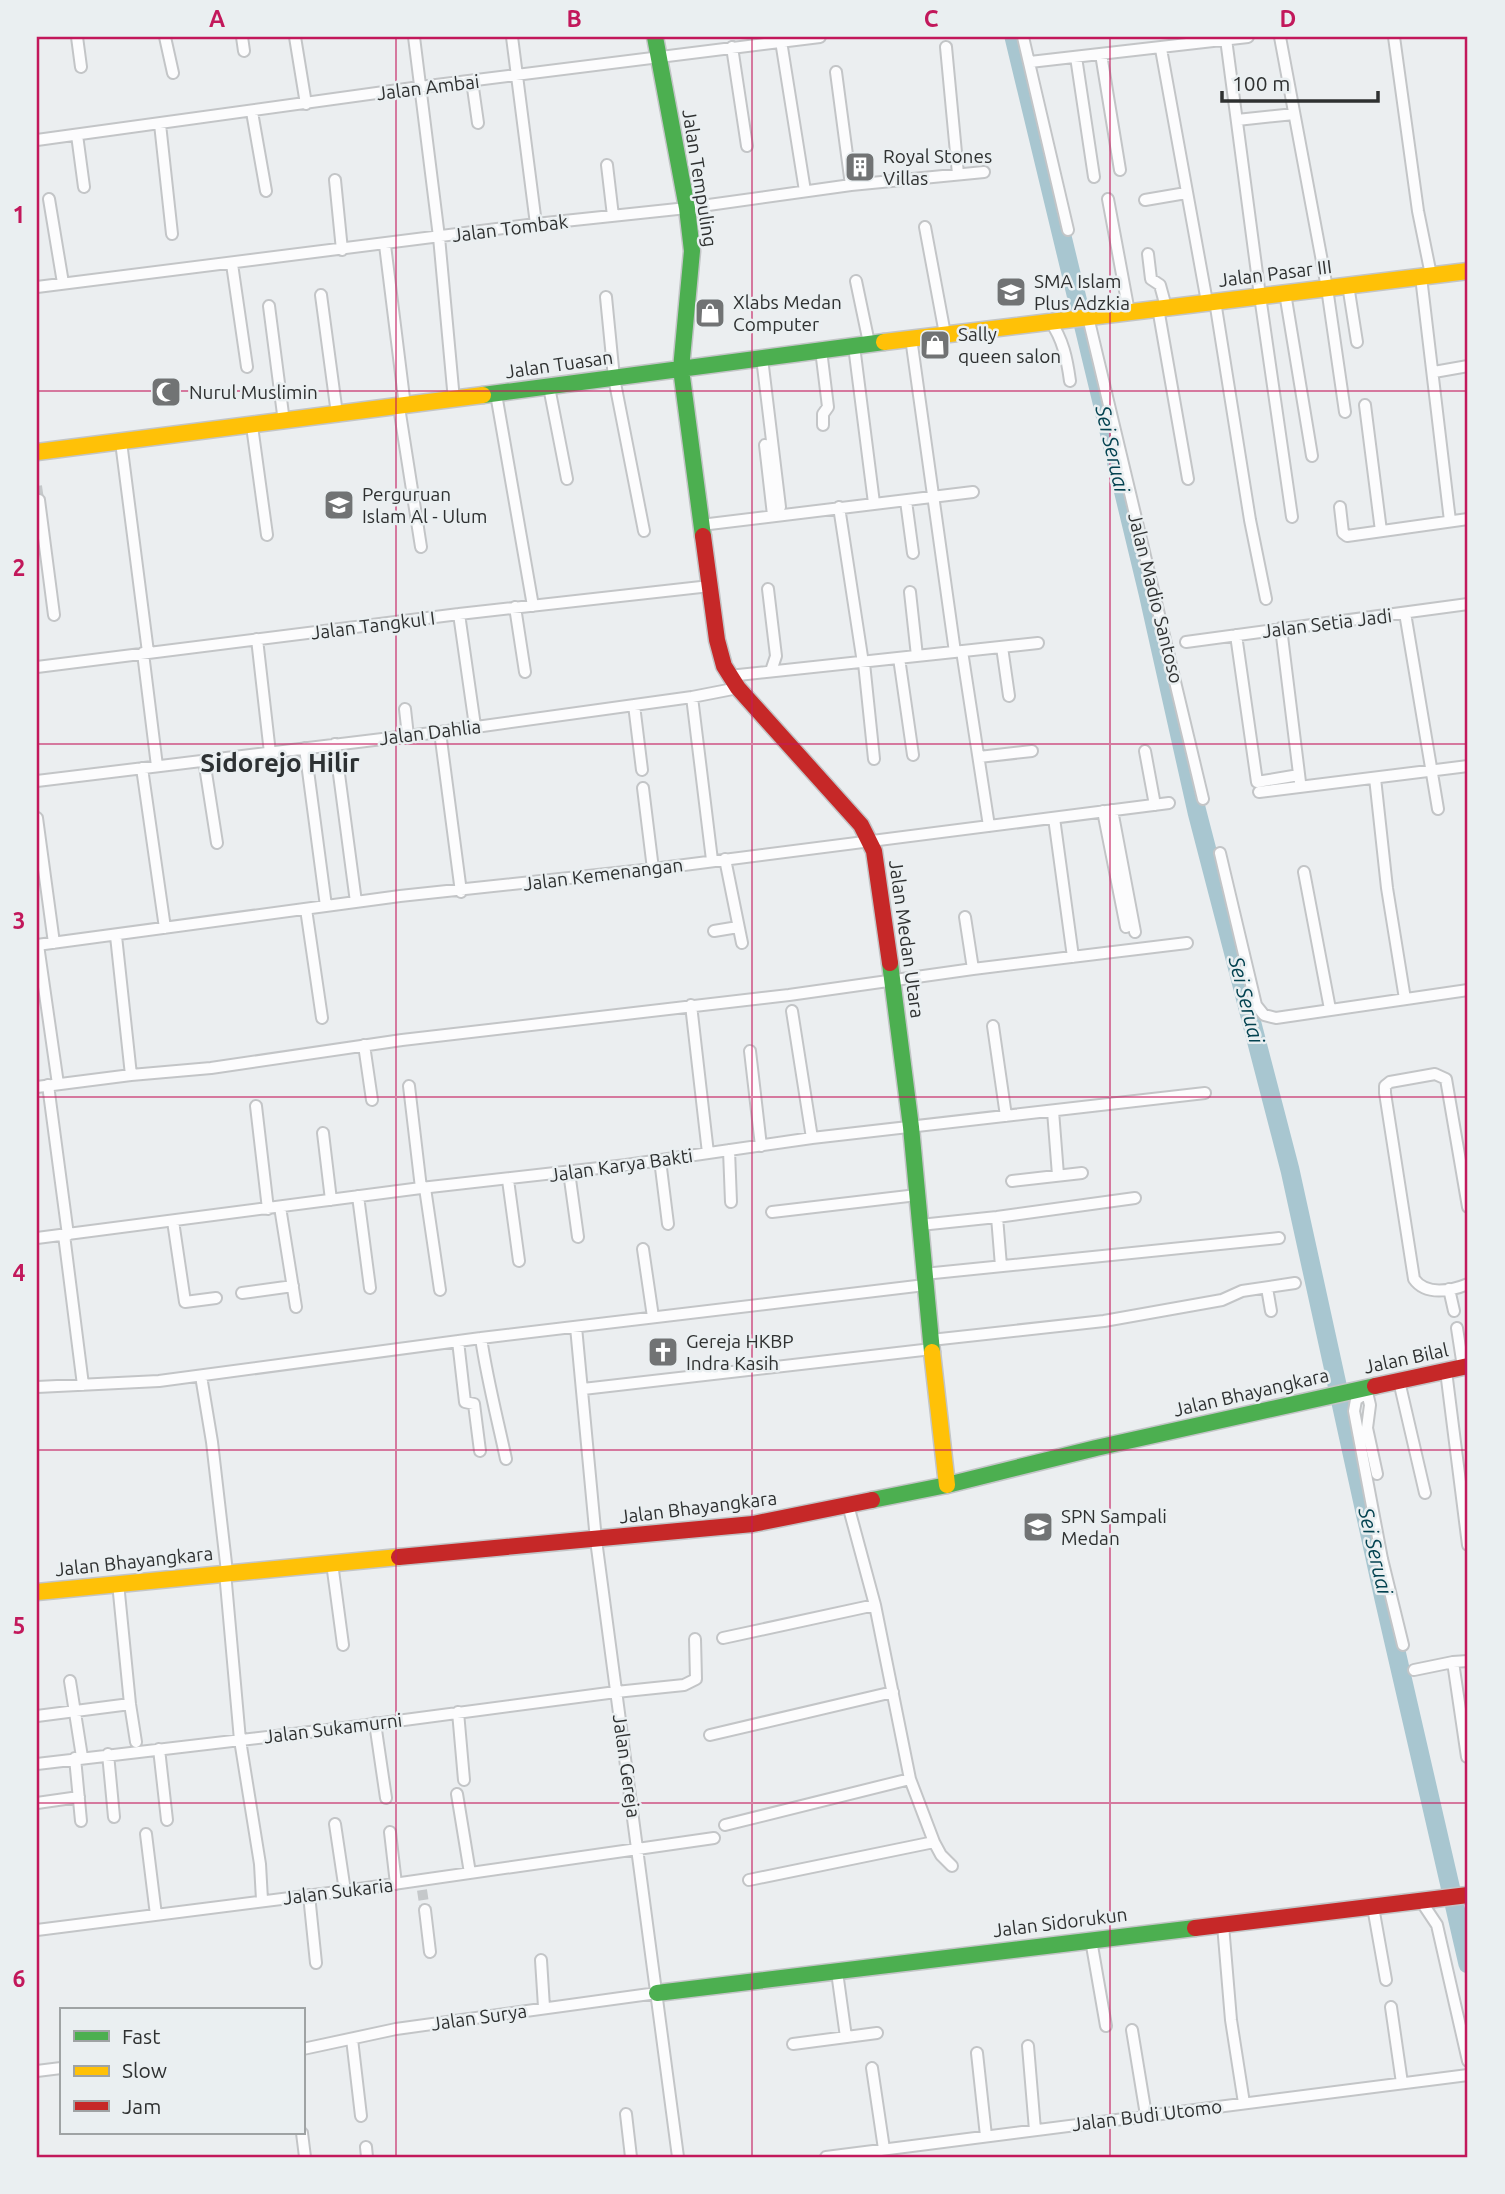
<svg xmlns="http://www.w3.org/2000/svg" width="1505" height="2194" viewBox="0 0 1505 2194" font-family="Ubuntu,sans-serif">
<rect width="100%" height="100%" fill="#ebeef0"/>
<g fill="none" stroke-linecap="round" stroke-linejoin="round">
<path stroke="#a8c6d0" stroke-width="19" d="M1014,37L1148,593L1197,812L1290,1170L1384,1599L1468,1964"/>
<path stroke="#c5c8ca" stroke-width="10" stroke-dasharray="10 5" stroke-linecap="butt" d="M37,486L39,500
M422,1890L425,1910"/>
<g stroke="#c3c5c7" stroke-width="14">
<path id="street" d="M77,37L81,67
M165,37L173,73
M242,37L244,51
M295,37L306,104
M414,37L439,237L454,400
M512,37L536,224
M1023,37L1068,230
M1280,37L1327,288L1345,412
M1394,37L1418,211L1431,275
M1226,39L1260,296L1292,517
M781,41L805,191
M732,47L747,146
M946,47L958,174
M1161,49L1207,302
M1101,54L1120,170
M1076,57L1094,177
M1030,62L1248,37
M836,72L851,185
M472,81L478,123
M252,112L266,191
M1237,120L1294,114
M160,124L172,234
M77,135L84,187
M37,140L420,87L820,37
M607,165L613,216
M335,180L342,250
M49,199L63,283
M1108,199L1129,312
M1145,200L1186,193
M925,227L945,334
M385,245L405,406
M1148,254L1151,279L1160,285L1166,307
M232,264L247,367
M1421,277L1450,521
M856,281L869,343
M1348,285L1357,342
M37,287L536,224L687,208L851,185L984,172
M1285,293L1312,456
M321,295L337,414
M606,297L614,378L644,531
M1215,301L1250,520L1266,599
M269,306L284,422
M1158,308L1188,479
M1088,317L1203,799
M1050,321C1063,339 1067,359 1070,381
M911,338L955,652
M854,346L874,503
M821,350L828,407L823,414V425
M762,358L780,507
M1434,372L1468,366
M549,387L567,479
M496,394L533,606
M1365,405L1381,531
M399,407L421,547
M252,426L267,535
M121,442L148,652
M765,445L773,515
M39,500L54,615
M906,501L913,553
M839,507L863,663
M1340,507L1343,533L1347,536L1468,519
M701,525L973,492
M768,589L776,656L771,671
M910,592L917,656
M515,607L525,672
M1405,613L1438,809
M459,614L475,726
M1281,628L1300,782
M1236,635L1257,782L1299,775
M257,639L270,753
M1186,642L1468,604
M1002,647L1009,696
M962,651L989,826
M143,653L157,766
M899,658L913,755
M864,663L874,759
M37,667L459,614L710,586
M729,676L1038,643
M692,697L712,860
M634,705L642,770
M405,709L408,736
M440,732L461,892
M335,744L356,902
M305,748L326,906
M1145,751L1155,805
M979,757L1032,751
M204,760L217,843
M142,768L165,928
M1375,778L1387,888L1405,999
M37,781L440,732L692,697L738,688
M643,788L653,869
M1259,792L1468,766
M1112,810L1135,932
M1103,811L1126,927
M37,818L54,943
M1054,818L1073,957
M1220,853L1256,1005L1264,1015L1276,1018L1468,990
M725,859L742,943
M1304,872L1330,1009
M306,909L322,1018
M965,917L973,969
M714,931L738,927
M116,936L131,1075
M37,945L400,896L653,869L1169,803
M38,945L58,1084
M691,1005L708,1153
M792,1011L812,1138
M993,1026L1006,1116
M364,1045L372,1100
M750,1051L761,1146
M48,1085L68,1235
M409,1086L421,1188
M37,1087L131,1075L211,1068L402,1040L789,995L973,969L1187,943
M256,1106L268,1209
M1053,1111L1058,1175
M323,1133L331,1200
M729,1150L731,1202
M660,1160L668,1224
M569,1172L578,1237
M508,1180L519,1261
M1012,1181L1082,1173
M425,1188L440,1290
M358,1196L370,1288
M280,1207L296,1307
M1468,1207L1446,1079L1435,1074L1390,1082L1385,1086V1093L1414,1279C1426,1296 1451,1291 1468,1284
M772,1212L917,1195
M997,1217L1001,1266
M173,1221L185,1302L216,1298
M920,1225L997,1217L1135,1198
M64,1235L83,1385
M37,1238L421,1188L626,1165L812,1138L1205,1093
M643,1249L653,1317
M924,1274L1279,1238
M1267,1288L1271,1311
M1449,1289L1454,1311
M242,1293L293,1286
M576,1327L596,1540L678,2157
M1457,1328L1463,1367
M481,1338C487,1379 497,1417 506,1459
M931,1340L1104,1321L1222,1300L1242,1291L1295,1283
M458,1341L465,1402L474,1404L480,1451
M1446,1371L1468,1545
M201,1376L212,1442L227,1572
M1399,1381L1425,1493
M37,1387L159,1381L481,1338L925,1285
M1366,1388L1370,1405L1367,1428L1377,1474
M583,1389L932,1349
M1367,1392L1356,1400L1354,1411L1382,1559L1403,1645
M332,1563L343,1645
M225,1572L240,1740L260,1864L262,1900
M118,1583L130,1704L136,1742
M723,1638L875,1605
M1414,1670L1453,1662
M70,1681L82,1757
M458,1712L464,1780
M37,1716L130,1704
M375,1723L386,1798
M710,1735L893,1692
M159,1749L167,1820
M108,1754L114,1817
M1467,1757L1453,1662L1468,1661
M75,1758L81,1821
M37,1764L344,1728L616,1692L684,1685L696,1679L695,1639
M457,1794L470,1873
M37,1803L79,1797
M335,1824L345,1891
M725,1825L910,1779
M390,1832L396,1884
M146,1834L156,1915
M934,1842L941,1855L952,1866
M749,1880L934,1842L910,1779L875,1605L848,1505
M309,1895L316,1963
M1421,1901L1437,1925L1468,2061
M1373,1907L1386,1980
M425,1910L430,1952
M1223,1925L1231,2020L1244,2103
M37,1930L345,1891L714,1838
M1091,1940L1106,2026
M541,1960L544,2007
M837,1972L846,2037
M1391,2007L1402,2083
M1132,2030L1146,2115
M352,2039L361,2116
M793,2044L877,2033
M1028,2046L1035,2130
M303,2049L396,2029L657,1993
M977,2053L986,2136
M872,2068L884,2149
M37,2071L61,2068
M626,2114L631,2157
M302,2133L305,2157
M366,2147L367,2157
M826,2157L1468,2075"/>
</g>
<g stroke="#c3c5c7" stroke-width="19">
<path id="fast" d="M655,37L687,208L692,251L681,369L703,536
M483,395L884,342
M890,963L911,1127L932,1352
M872,1500L947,1485L1096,1448L1375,1386
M657,1993L1195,1928"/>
</g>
<g stroke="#c3c5c7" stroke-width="19">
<path id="slow" d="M884,342L1468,271
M37,452L483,395
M932,1352L947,1485
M37,1592L399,1557"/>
</g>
<g stroke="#c3c5c7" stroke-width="19">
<path id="jam" d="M703,536L717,640L724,666L738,688L861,825L874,851L890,963
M1375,1386L1468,1366
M399,1557L753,1524L872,1500
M1195,1928L1468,1895"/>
</g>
<use href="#street" stroke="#fcfcfd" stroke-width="10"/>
<use href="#fast" stroke="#4caf50" stroke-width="16"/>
<use href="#slow" stroke="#ffc107" stroke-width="16"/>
<use href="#jam" stroke="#c62828" stroke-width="16"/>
</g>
<path fill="none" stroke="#c2185b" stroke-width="2" stroke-opacity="0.55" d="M396,37V2157M752,37V2157M1110,37V2157M37,391H1468M37,744H1468M37,1097H1468M37,1450H1468M37,1803H1468"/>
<defs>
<g id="building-square" transform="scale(1.575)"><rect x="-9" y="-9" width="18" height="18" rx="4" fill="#717374" stroke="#eaeff1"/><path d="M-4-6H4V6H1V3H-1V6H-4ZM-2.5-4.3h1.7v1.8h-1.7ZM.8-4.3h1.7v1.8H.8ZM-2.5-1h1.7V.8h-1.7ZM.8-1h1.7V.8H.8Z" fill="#fff"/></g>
<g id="school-square" transform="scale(1.575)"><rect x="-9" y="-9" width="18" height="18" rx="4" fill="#717374" stroke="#eaeff1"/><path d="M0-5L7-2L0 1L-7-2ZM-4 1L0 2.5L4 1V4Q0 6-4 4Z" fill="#fff"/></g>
<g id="shop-square" transform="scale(1.575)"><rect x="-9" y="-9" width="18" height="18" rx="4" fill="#717374" stroke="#eaeff1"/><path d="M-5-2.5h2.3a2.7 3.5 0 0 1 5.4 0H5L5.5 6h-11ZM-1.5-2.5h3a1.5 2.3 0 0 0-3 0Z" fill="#fff"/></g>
<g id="mosque-square" transform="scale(1.575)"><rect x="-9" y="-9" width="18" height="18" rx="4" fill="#717374" stroke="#eaeff1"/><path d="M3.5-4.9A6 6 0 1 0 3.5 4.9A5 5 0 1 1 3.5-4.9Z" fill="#fff"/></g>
<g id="church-square" transform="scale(1.575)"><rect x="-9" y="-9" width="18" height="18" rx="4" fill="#717374" stroke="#eaeff1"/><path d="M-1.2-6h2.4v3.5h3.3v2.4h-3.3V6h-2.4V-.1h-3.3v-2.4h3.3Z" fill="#fff"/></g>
</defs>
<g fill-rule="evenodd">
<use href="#building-square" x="860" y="167"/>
<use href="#school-square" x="1011" y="292"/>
<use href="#shop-square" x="710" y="313"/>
<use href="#shop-square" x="935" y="345"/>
<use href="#mosque-square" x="166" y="392"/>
<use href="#school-square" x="339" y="505"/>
<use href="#church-square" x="663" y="1352"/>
<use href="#school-square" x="1038" y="1527"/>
</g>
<g text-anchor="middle" stroke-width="5" stroke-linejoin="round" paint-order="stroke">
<g font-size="19" fill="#2f3131" stroke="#eaeff1">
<text transform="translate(428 87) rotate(-7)" y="7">Jalan Ambai</text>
<text transform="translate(700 178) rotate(81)" y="7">Jalan Tempuling</text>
<text transform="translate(510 228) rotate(-7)" y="7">Jalan Tombak</text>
<text transform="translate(1275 273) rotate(-7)" y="7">Jalan Pasar III</text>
<text transform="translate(559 364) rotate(-8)" y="7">Jalan Tuasan</text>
<text transform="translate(1156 598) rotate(76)" y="7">Jalan Madio Santoso</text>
<text transform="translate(1327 623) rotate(-7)" y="7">Jalan Setia Jadi</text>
<text transform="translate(373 625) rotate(-7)" y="7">Jalan Tangkul I</text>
<text transform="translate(430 732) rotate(-7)" y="7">Jalan Dahlia</text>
<text transform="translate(603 874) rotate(-7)" y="7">Jalan Kemenangan</text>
<text transform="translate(907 939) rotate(82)" y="7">Jalan Medan Utara</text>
<text transform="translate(621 1165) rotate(-8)" y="7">Jalan Karya Bakti</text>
<text transform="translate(1406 1358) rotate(-12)" y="7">Jalan Bilal</text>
<text transform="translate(1251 1392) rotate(-13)" y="7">Jalan Bhayangkara</text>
<text transform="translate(698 1507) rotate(-7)" y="7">Jalan Bhayangkara</text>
<text transform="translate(134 1561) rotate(-6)" y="7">Jalan Bhayangkara</text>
<text transform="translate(333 1728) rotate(-7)" y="7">Jalan Sukamurni</text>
<text transform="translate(627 1766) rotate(82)" y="7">Jalan Gereja</text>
<text transform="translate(338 1891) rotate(-7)" y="7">Jalan Sukaria</text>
<text transform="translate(1060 1922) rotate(-7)" y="7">Jalan Sidorukun</text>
<text transform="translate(479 2017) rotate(-8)" y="7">Jalan Surya</text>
<text transform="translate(1147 2115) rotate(-7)" y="7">Jalan Budi Utomo</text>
</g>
<g font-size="19" fill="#2f3131" stroke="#eaeff1" text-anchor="start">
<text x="883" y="163">Royal Stones<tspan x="883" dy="22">Villas</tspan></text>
<text x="1034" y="288">SMA Islam<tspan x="1034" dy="22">Plus Adzkia</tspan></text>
<text x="733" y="309">Xlabs Medan<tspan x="733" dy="22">Computer</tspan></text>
<text x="958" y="341">Sally<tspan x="958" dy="22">queen salon</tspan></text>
<text x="189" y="399">Nurul Muslimin</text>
<text x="362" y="501">Perguruan<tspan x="362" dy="22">Islam Al - Ulum</tspan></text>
<text x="686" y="1348">Gereja HKBP<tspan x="686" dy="22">Indra Kasih</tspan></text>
<text x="1061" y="1523">SPN Sampali<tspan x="1061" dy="22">Medan</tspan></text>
</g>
<g font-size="21" font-style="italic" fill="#034250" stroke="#eaeff1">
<text transform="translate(1112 449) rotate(77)" y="7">Sei Seruai</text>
<text transform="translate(1246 1000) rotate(76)" y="7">Sei Seruai</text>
<text transform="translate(1375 1551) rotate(77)" y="7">Sei Seruai</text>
</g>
<g font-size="26" font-weight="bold" fill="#2d3133" stroke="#eaeff1">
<text x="280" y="772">Sidorejo Hilir</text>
</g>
</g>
<rect width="1505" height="2194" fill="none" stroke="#eaeff1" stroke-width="77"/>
<rect x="60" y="2008" width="245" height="126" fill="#eaeff1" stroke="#9fa3a4" stroke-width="2"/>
<rect x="74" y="2031" width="35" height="10" fill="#4caf50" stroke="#9fa3a4" stroke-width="2"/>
<text x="122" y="2044" font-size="21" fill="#2f3131">Fast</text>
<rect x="74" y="2066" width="35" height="10" fill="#ffc107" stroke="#9fa3a4" stroke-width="2"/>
<text x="122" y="2078" font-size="21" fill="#2f3131">Slow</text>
<rect x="74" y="2101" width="35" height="10" fill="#c62828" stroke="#9fa3a4" stroke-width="2"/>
<text x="122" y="2114" font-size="21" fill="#2f3131">Jam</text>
<path d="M1222 91v10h156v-10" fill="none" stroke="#2f3131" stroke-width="3.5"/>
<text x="1232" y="91" font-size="21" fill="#2f3131" stroke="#eaeff1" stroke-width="5" paint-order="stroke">100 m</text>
<rect x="38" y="38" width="1428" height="2118" fill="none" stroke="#c2185b" stroke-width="2.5"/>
<g font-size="23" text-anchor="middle" font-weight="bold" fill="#c2185b">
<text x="217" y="27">A</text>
<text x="574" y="27">B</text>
<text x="931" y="27">C</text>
<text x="1288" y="27">D</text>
<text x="19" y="223">1</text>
<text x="19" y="576">2</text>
<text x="19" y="929">3</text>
<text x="19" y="1281">4</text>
<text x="19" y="1634">5</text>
<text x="19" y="1987">6</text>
</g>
</svg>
